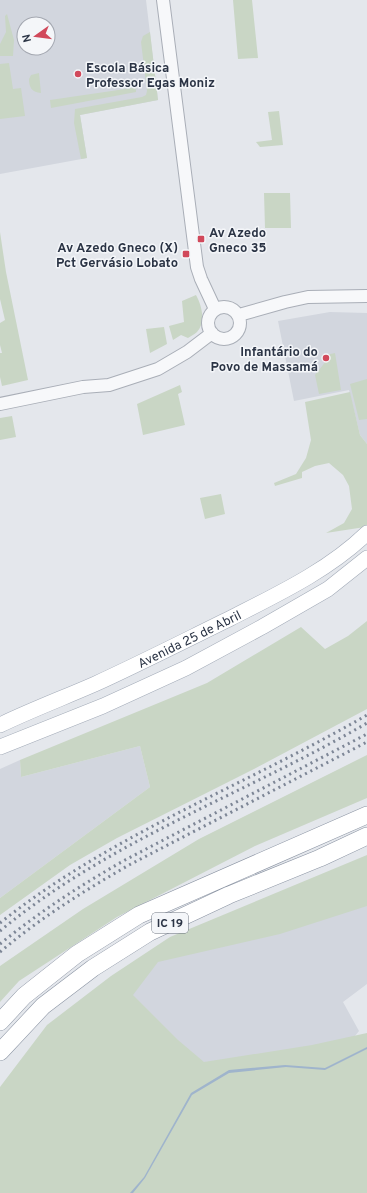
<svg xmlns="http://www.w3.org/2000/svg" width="367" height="1193" viewBox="0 0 367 1193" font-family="Overpass,sans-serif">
<rect width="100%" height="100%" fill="#e4e7ec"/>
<path fill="#d2d6de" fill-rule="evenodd" d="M0,0H146L158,100L80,115L87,158L0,174ZM24,24H48V48H24Z
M330,312L367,313V444L360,435L349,390L294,401L278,321Z
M140,746L150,787L0,898V769L20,760L21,777Z
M367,895V984L343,1002L359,1031L350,1042L192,1073L137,1008L127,977L170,944Z"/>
<path fill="#c9d6c5" d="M233,0H252L258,58L238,59Z
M7,14L14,40L13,56H0V44L6,32L5,16Z
M150,32L158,100L80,115L87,158L81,159L74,123L75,109L142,97L146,95L147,91L141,42L143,36Z
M9,63L13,89L21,88L25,116L0,119V64Z
M39,73L41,93C32,92 29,88 29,79L31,75Z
M132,88L136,89V92L51,108L50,100Z
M279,111L283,145L260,147L256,142L272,140L268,112Z
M264,193H290L291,228H265Z
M0,232L6,272L28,380L2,386L0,377V353H2L0,345V323L5,320L0,299Z
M196,295C202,306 206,322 197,332C195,334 191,336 188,338L181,335L173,340L169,326L184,322L182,301Z
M164,327L167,344L150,353L146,329Z
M335,353L341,390L319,394L315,375L326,361V355Z
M367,379V419L359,420L350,384Z
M180,385L182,392L178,394L185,425L143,435L137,404Z
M350,392L360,435L367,444V525L365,527L326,533L344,523L352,509L349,486L343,475L329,463L315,466L302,472V478L275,486L274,483L296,474L306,458L311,440L305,402Z
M12,416L16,437L0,440V418Z
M221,494L225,514L205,519L200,498Z
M367,621V709L254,769L117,838L70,865L0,915V898L150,787L140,746L21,777L20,760L207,683L301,627L325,649L348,636Z
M367,755V798L255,846L117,917L19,981L0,1002V966L83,909L199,839Z
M367,855V906L280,934L158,962L133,995L178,1040L204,1062L312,1045L367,1033V1193H0V1087L47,1025L111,976L170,937Z"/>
<path fill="#9fb4cc" d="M367,1047V1049L325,1070L286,1067L229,1073L192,1095L145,1178L133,1193H130L144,1177L191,1093L229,1070L285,1065L325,1068Z"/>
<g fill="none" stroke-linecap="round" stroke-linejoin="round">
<g stroke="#a9aeb7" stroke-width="14">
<path id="minor" d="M163,0L197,267L201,279L215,309
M208 323a16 16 0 1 1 32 0a16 16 0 1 1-32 0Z
M239,315L285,302L308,297L367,296
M0,404L83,387L109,385L158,369L187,352L212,333"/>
</g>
<g stroke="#a3abb8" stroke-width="16">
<g id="major">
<path id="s1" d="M0,725C31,710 63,698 95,684C141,663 186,640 231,618C278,594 329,570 367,533"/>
<path d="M0,747L103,706L186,668L262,627L328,589L367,558"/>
</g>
</g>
<g stroke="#8b94a3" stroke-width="18">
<path id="highway" d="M0,1022L24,996L77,954L139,915L367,815
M0,1052L43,1006L93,968L150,932L229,895L320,858L367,836"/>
</g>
<use href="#minor" stroke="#f7f8fa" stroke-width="12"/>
<use href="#major" stroke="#fff" stroke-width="15"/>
<use href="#highway" stroke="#fff" stroke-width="17"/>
<path stroke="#7d8696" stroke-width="3" stroke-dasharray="2 4" stroke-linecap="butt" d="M0,923C110,835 246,785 367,715
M0,931C108,841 247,793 367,723
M0,944C39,912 81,885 125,860L367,734
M0,952C40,918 84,891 129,865L367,742"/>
</g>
<g fill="#d1495b" stroke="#f4f6f9" stroke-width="1.5">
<circle cx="78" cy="74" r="4"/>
<rect x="197" y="235" width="8" height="8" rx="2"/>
<rect x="182" y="250" width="8" height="8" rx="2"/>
<circle cx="326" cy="358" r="4"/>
</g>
<g text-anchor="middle" stroke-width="3" stroke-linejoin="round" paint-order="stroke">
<rect fill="#f4f6f9" stroke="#676e7b" stroke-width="1" x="152" y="913" width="36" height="20" rx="3"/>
<g font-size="12" font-weight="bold" fill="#2b3445">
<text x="170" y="927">IC 19</text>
</g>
<g font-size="13" font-weight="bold" fill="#2b3445" stroke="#f4f6f9" text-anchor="start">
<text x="86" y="72">Escola Básica<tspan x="86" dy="15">Professor Egas Moniz</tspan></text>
<text x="209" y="237">Av Azedo<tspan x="209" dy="15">Gneco 35</tspan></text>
<text x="178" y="252" text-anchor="end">Av Azedo Gneco (X)<tspan x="178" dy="15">Pct Gervásio Lobato</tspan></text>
<text x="318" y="356" text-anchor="end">Infantário do<tspan x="318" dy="15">Povo de Massamá</tspan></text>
</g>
<g font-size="13" fill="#2b3445" stroke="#f4f6f9">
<text dy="5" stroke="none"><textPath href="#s1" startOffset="208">Avenida 25 de Abril</textPath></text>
</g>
</g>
<g transform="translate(36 36) rotate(256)"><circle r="19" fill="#f4f6f9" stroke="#a4a8b1"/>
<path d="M0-3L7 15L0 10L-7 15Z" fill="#d1495b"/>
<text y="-6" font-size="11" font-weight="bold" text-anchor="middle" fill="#2b3445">N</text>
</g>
</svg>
